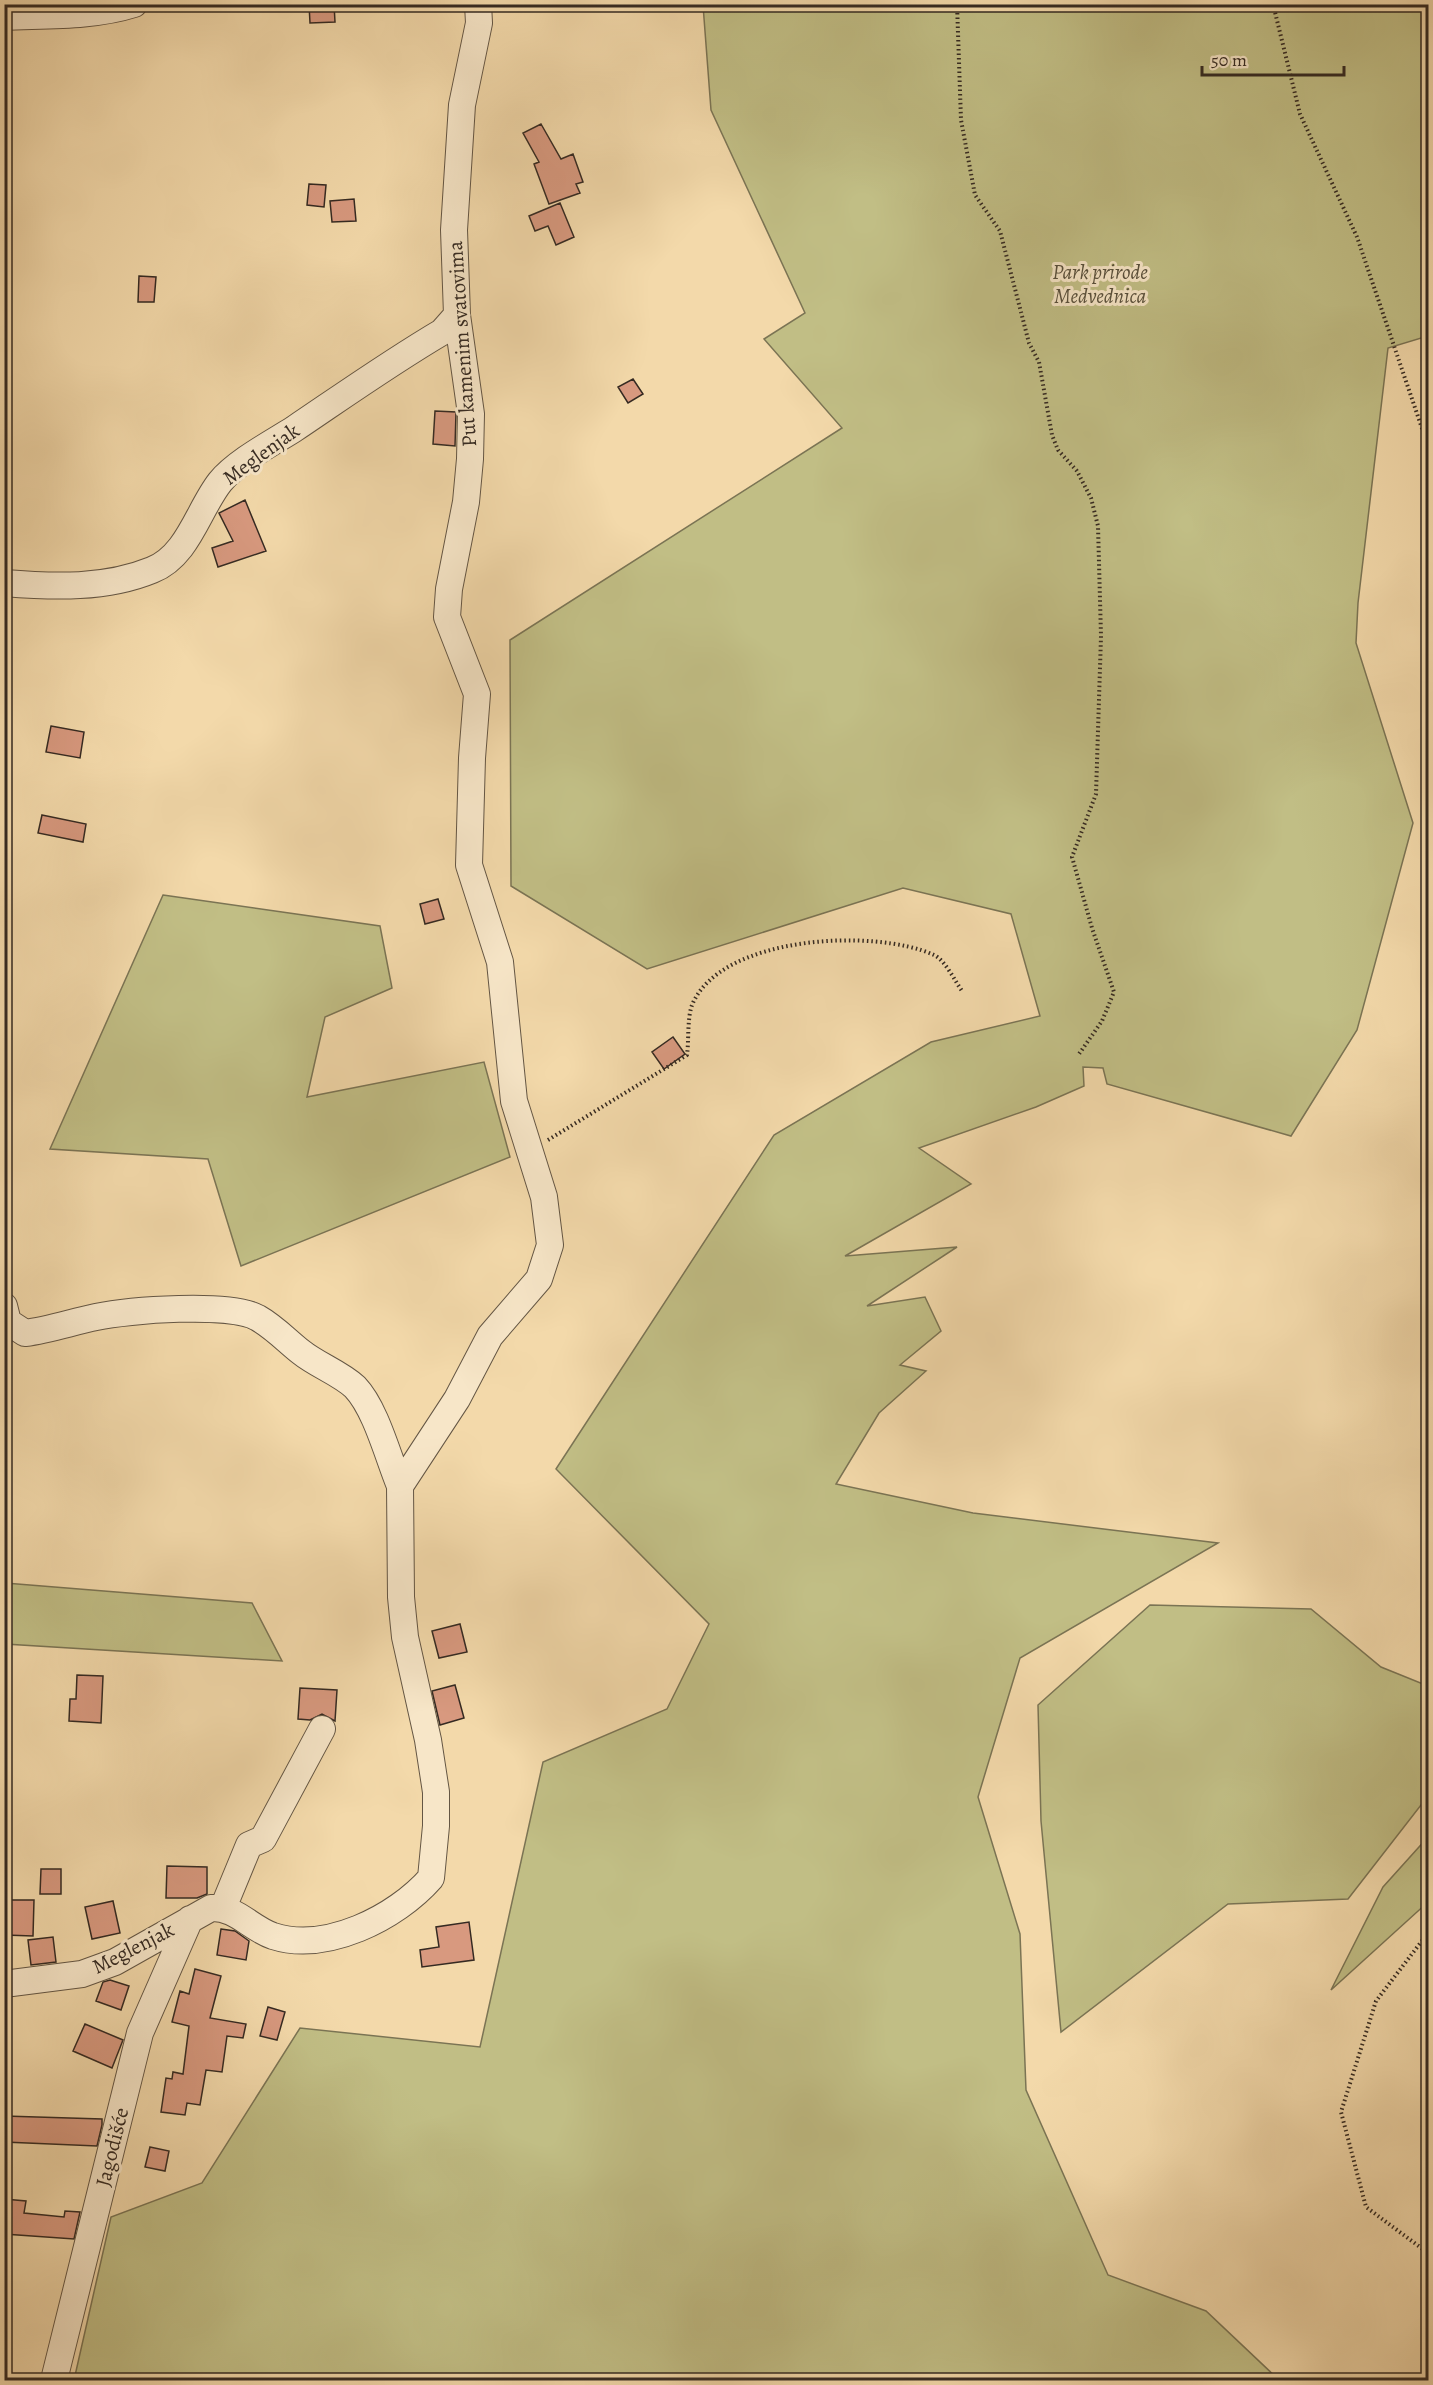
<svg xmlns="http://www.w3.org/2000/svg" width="1433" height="2385" viewBox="0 0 1433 2385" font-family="Alegreya,serif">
<rect width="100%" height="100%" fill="#f3d9aa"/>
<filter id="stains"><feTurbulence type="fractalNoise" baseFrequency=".00333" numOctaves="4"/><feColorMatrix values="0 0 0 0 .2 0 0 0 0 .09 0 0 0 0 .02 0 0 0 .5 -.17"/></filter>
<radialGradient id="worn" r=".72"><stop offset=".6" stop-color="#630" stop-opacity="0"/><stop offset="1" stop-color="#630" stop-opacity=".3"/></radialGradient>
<path fill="#c1be85" stroke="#7b7454" stroke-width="1.5" d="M703,5H1428V336L1388,348L1358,603L1356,643L1413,823L1357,1030L1291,1136L1107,1084L1103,1068L1083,1067L1084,1086L1036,1107L919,1148L971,1184L845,1256L957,1247L867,1306L925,1297L941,1331L900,1365L926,1371L879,1413L836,1484L973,1513L1218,1543L1020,1658L978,1797L1020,1934L1026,2090L1108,2275L1206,2311L1279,2380H74L111,2217L202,2183L300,2028L480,2047L543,1762L667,1709L709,1624L556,1469L774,1135L931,1042L1040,1016L1011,914L903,888L647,969L511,886L510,640L842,428L764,339L805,313L711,110Z
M163,895L380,926L392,988L325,1017L307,1097L484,1062L510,1157L241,1266L208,1159L50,1149Z
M5,1583L252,1603L282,1661L5,1644Z
M1150,1605L1311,1609L1381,1667L1428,1686V1796L1348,1899L1228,1904L1061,2032L1041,1821L1038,1705Z
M1428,1837V1902L1331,1990L1383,1887Z"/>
<path fill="#d8997f" stroke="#352a22" stroke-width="1.5" d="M309,4H334L335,22L310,23Z
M541,124L561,159L573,154L583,182L576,184L580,193L549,204L534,164L539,162L523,133Z
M309,184L326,185L324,207L307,205Z
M354,199L356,221L332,222L330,201Z
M560,203L574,237L556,245L548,226L535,231L529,216Z
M139,276L156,277L154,302H138Z
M633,379L643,394L628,403L618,387Z
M435,411L456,412L455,446L433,444Z
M245,500L266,551L218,567L212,548L233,541L219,513Z
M51,726L84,732L80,758L46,752Z
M42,815L86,824L83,842L38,833Z
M438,899L444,919L425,924L420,904Z
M673,1037L685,1054L664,1069L652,1052Z
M460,1624L467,1652L439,1658L432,1631Z
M77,1675L103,1676L101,1723L69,1721L70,1699H76Z
M455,1685L464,1718L440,1725L432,1691Z
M300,1688L337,1690L335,1721L322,1714L310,1720L298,1719Z
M167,1866L207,1867V1894L197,1898H166Z
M41,1869H61V1894H40Z
M6,1900H34L33,1936L5,1935Z
M113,1901L120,1933L92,1939L85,1907Z
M469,1922L474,1960L422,1967L420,1950L439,1947L436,1927Z
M221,1929L235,1931L249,1941L246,1960L217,1955Z
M53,1937L56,1962L31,1965L28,1940Z
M195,1969L221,1976L210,2018L246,2024L243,2038L227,2036L222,2072L206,2070L200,2105L187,2103L185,2115L161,2112L166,2078L172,2079L173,2072L183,2074L189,2026L172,2022L180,1991L189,1994Z
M110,1980L129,1986L121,2010L96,2001L103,1982Z
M268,2007L285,2012L277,2040L260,2036Z
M85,2024L123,2040L112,2068L73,2051Z
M4,2116L102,2119V2125L97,2146L4,2142Z
M150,2147L169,2151L165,2171L145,2167Z
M4,2199L26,2201L24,2213L64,2217L65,2211L80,2212L74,2239L4,2234Z"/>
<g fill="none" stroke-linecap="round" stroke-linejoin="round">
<g stroke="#645644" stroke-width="28">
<path id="minor" d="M4,17C47,15 93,17 134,4
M4,583C54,587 106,589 152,570C188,556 198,510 220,482C236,462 272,443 294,429C343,396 391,362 442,332L457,315
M4,1306L8,1322L25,1333C49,1330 72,1322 96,1317C128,1310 231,1302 258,1318C274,1327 287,1341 301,1352C317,1365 340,1373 355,1387C376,1409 388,1457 400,1486
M223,1908L249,1845L263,1839L322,1729
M4,1984L82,1974L115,1962L211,1908C236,1907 250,1928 273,1936C326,1953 396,1918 431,1878L436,1826V1792L428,1740L405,1637L401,1597L400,1486L457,1399L490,1336L539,1279L550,1245L544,1197L514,1101L500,962L469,865L472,758L477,694L447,617L449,589L466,502L470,459L471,414L457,315L454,230L462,105L479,23L478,4
M54,2380L140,2033L190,1919"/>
</g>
<path stroke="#352a22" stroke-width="4" stroke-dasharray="1.5 3" stroke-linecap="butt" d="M957,4L961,120L975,195L1000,231L1029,343L1039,362L1052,435L1058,450L1077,471L1091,498L1098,526L1101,636L1096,794L1072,857L1092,928L1114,992L1102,1021L1079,1054
M1273,4L1300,114L1357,237L1428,446
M548,1140L687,1055C689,1041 687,1019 692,1005C721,935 875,928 934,955C945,960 955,981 962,991
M1428,1933L1376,2001L1341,2112L1366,2207L1428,2253"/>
<use href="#minor" stroke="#f7e6c8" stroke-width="26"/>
</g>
<g text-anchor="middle" stroke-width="6" stroke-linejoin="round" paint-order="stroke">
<g font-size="21" font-style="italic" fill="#584f3b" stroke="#f7e6c8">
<text x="1100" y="279">Park prirode<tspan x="1100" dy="24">Medvednica</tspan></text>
</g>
<g font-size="21" fill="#352a22" stroke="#f7e6c8">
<text transform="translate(462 344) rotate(-94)" y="7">Put kamenim svatovima</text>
<text transform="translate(261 454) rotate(-36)" y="7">Meglenjak</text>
<text transform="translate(133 1948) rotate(-27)" y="7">Meglenjak</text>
<text transform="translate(112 2147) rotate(-76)" y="7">Jagodišće</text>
</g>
</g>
<rect width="1433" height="2385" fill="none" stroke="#f3d9aa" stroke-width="24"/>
<rect x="6" y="6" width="1421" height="2373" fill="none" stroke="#352a22" stroke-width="3"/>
<rect x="12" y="12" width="1409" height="2361" fill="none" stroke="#352a22" stroke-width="1.5"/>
<path d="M1202 66v9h142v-9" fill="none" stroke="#352a22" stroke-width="3"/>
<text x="1211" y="66" font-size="18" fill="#352a22" stroke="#f7e6c8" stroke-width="4.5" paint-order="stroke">50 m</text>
<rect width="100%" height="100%" filter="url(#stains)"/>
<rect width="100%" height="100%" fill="url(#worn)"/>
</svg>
